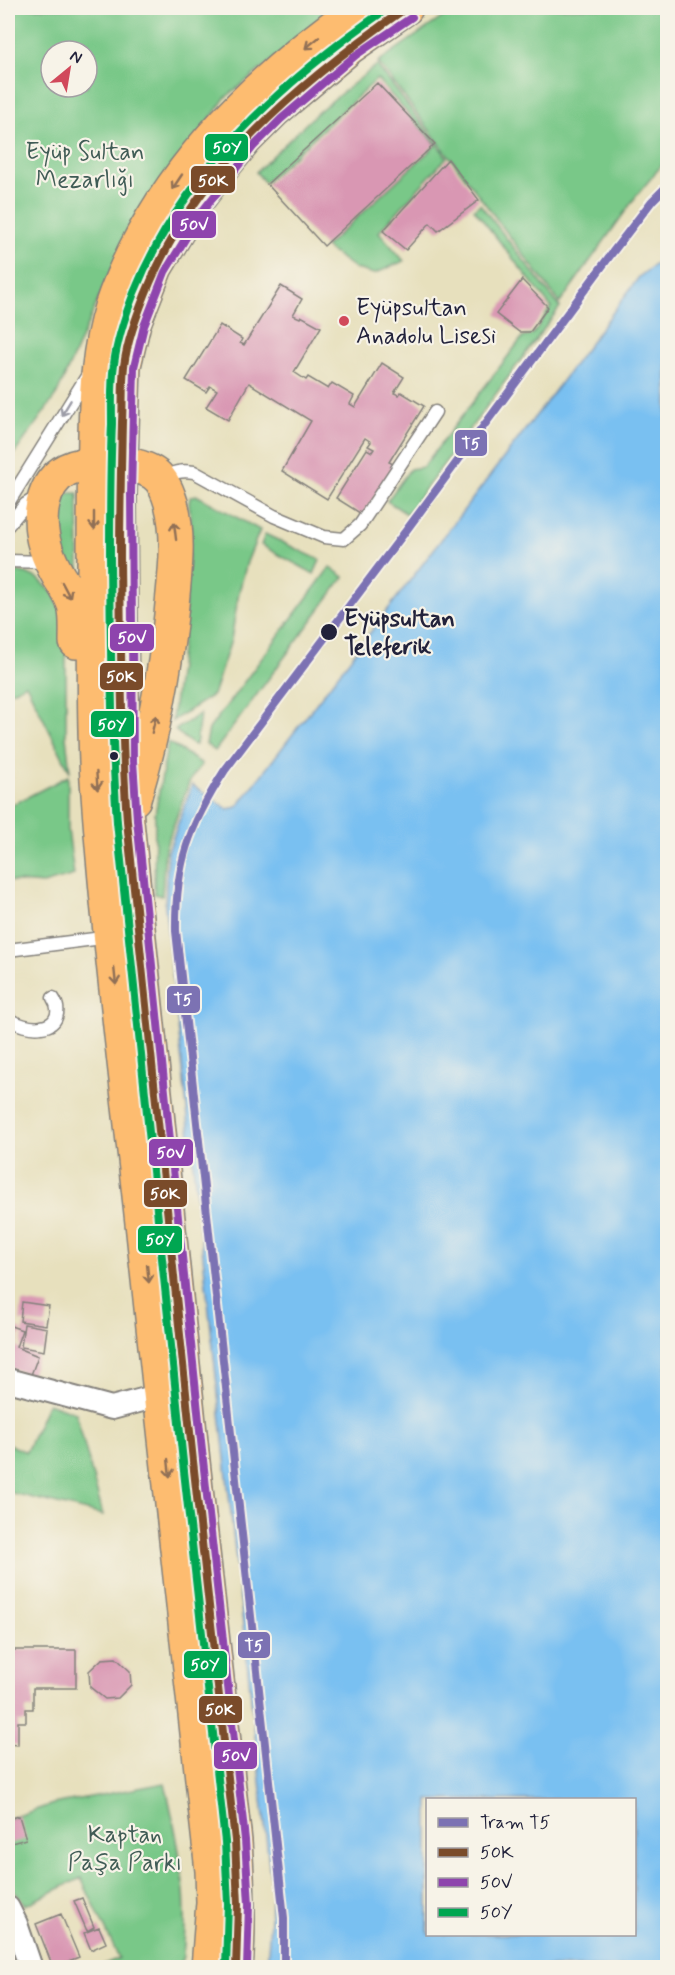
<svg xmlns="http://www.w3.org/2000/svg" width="675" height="1975" viewBox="0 0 675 1975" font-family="Mynerve,sans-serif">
<rect width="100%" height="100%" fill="#f7f3e8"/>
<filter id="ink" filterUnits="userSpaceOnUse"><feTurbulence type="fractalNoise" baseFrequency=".0167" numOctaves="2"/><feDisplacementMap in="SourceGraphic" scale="12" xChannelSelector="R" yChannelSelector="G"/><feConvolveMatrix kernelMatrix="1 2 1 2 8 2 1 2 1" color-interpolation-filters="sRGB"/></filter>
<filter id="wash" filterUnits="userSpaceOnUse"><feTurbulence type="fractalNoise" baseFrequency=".008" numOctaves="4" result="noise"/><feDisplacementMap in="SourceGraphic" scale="24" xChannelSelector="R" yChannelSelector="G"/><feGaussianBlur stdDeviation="1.35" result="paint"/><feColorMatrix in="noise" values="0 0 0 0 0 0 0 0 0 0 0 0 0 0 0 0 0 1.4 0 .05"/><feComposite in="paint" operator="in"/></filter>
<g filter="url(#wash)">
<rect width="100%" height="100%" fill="#e7e0bd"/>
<path fill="#79c888" stroke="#4e7562" stroke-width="1.5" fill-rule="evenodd" d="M8,8H338L225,98L168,178L114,264L57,394L8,463ZM51,51H87V87H51Z
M456,8H667V159L637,195L560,303L378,62Z
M377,65L447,157L379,232L404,261L374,274L356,269L325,247L436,145L377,79L265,183L256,172L319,111Z
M480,204L560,307L407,514L387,501L410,469L423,467L522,338L533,334L551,307L474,209Z
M72,493H78L79,571L77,572C62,561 51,516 59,499C62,494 67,493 72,493Z
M196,495L260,530L247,562L239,592L231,640L213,695L172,721L183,634L191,523L189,503L190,497Z
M265,534L320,560L314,574L261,545Z
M330,567L344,577L215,751L206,744L209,729Z
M8,570L26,573L39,579L53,593L66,622V736L70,772L26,684L8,693Z
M200,714L196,745L192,744L175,730Z
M168,742L202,764L190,780L165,849L162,896L154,894L155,814Z
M68,776V830L74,875L43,884L8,881V807Z
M48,1403L76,1413L103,1515L8,1492V1444L26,1452Z
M165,1783C179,1843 192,1906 181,1967H98L119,1958L81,1878L25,1905L8,1882V1819L53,1804Z"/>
<path fill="#79c0f1" stroke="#4e7196" stroke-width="1.5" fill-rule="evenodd" d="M667,255V1967H267L272,1891L165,906L168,852L192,785L228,809L237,807L554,392L639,277ZM428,1800H634V1934H428Z"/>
<g id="blocks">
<path fill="#d997b3" d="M377,83L435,144L324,246L267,184Z
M448,159L479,200L438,231L430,223L406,250L383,231Z
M522,280L548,307L530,332H519L496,314Z
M281,286L302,299L293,315L300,318L301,316L321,327L294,372L306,380L308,377L328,389L332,383L354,396L350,404L355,407L382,363L404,377L394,393L399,395L401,392L424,406L389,462L395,465L363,515L336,498L367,449L372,452L374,449L368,446L371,442L365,438L327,499L282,471L311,421L249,383L228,420L206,407L217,390L210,386L206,392L186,380L220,325L242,339L240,343L244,345Z
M22,1302L49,1306L46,1325L20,1321Z
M24,1324L47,1328L44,1351L21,1347Z
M8,1325L22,1330L16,1347L38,1356L31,1375L8,1367Z
M8,1594H9L10,1606L8,1613Z
M8,1650H76V1688H33V1709H26V1722H18V1745L8,1744Z
M116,1658L130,1671L131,1685L118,1698L105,1699L90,1687L89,1671L102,1659Z
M19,1816L26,1839L8,1844V1819Z
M82,1898L94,1927L87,1931L74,1901Z
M61,1914L79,1957L53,1967L36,1924Z
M99,1927L106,1943L91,1950L84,1933Z
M8,1952L16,1968H8Z"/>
</g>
</g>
<g filter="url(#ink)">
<use href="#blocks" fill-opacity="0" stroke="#84817c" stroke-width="1.5"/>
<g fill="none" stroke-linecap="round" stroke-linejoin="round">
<g stroke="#84817c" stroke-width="15">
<path id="lane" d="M161,479C173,472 181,470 194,472L274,516L324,537L344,539L360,525L435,412
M8,503L89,373
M8,525L26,504L39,496
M8,561L48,562
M8,950L110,937
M8,1019C16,1024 31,1029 41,1027C58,1025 61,1010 53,998"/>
</g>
<g stroke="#84817c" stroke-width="26">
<path id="street" d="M8,1380L112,1408L161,1395
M8,1908L16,1924L31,1968"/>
</g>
<g stroke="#84817c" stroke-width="36">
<path id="primary" d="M76,642C76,630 77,616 74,605C71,595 65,586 59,577C46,555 37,530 43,504C51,468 77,462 109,463C124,463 140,465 153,473C163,479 168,493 171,503C179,533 176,564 173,594C167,664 154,732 134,799
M208,1968L213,1902L212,1871C187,1655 165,1439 142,1223C126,1075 107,928 97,780C93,721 95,661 94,602C94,546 94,490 95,434C96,391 98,349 111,307C153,182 252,82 359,8
M236,1968C240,1925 238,1883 235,1841L193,1461L127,821L123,761L121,623L120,494L124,366L134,323L156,267L192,207L218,173L245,140L274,111L350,47L406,8"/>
</g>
<use href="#lane" stroke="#fff" stroke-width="12"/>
<use href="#street" stroke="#fff" stroke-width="22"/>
<use href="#primary" stroke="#fdbc70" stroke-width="33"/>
<g stroke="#f7f3e8" stroke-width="12">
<path id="bus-1" d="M236,1968L238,1904L235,1841L193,1461L127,821C121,733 121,645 120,557C120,512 121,467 122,422C123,404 122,385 124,366C127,342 136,318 145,295C194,170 299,83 406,8"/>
</g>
<g stroke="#f7f3e8" stroke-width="12">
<path id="bus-2" d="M247,1968L249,1904L245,1840L203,1460L137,820L133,761L131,494L134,367L144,326L165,272L201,213L253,147L281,119L356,55L412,17"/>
</g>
<g stroke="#f7f3e8" stroke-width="12">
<path id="bus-3" d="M226,1967L228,1904L225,1842L183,1462L117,822C111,734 111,646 110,558C110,514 110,469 112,424C112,405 111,384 114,364C117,340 125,316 134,293C183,171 283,81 388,8"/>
</g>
<use href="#bus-1" stroke="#7a4b2a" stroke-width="8"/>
<use href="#bus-2" stroke="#8e44ad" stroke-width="8"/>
<use href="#bus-3" stroke="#00a651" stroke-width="8"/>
<g stroke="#f7f3e8" stroke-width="12">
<path id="tram-1" d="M284,1968V1918L176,931C175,864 189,826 225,770L408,528L612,253L652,201L668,185"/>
</g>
<use href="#tram-1" stroke="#7c72b3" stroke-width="8"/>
</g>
<defs><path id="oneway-shaft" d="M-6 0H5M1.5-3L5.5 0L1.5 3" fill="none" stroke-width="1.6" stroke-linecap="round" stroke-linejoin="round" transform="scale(1.5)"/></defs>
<g stroke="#906f56">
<use href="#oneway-shaft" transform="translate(312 43) rotate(141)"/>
<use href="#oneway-shaft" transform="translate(177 182) rotate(124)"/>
<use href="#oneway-shaft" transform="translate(94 521) rotate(90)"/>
<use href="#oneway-shaft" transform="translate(175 531) rotate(-97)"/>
<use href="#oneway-shaft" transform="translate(66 590) rotate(62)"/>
<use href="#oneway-shaft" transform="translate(154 724) rotate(-76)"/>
<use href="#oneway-shaft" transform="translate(97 781) rotate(86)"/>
<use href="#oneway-shaft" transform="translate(115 976) rotate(84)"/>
<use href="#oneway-shaft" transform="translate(148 1274) rotate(84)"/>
<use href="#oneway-shaft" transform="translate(169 1468) rotate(84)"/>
</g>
<use stroke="#9c9ca7" href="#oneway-shaft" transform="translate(66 408) rotate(121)"/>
</g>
<circle fill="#d1495b" stroke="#f7f3e8" stroke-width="2" cx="344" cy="321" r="6"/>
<g fill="#22223b" stroke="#f7f3e8" stroke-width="2">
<circle cx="329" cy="632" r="9"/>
<circle cx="114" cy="756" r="5"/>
</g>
<g text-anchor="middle" stroke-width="4.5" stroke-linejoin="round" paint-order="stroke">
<g font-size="24" fill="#405c56" stroke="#f7f3e8">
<text x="85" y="159">Eyüp Sultan<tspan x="85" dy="28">Mezarlığı</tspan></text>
<text x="125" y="1842">Kaptan<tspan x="125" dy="28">Paşa Parkı</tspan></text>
</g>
<g font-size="24" fill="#22223b" stroke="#f7f3e8" text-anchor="start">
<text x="356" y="315">Eyüpsultan<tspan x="356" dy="28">Anadolu Lisesi</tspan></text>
</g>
<g font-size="24" font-weight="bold" fill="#22223b" stroke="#f7f3e8" text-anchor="start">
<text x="344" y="626">Eyüpsultan<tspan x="344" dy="28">Teleferik</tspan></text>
</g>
</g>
<g stroke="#f7f3e8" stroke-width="2">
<rect x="204" y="133" width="45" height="29" rx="6" fill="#00a651"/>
<rect x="190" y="165" width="46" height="29" rx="6" fill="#7a4b2a"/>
<rect x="171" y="210" width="46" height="29" rx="6" fill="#8e44ad"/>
<rect x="454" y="429" width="34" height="28" rx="6" fill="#7c72b3"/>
<rect x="109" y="623" width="46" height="29" rx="6" fill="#8e44ad"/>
<rect x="99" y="662" width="45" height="29" rx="6" fill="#7a4b2a"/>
<rect x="90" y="710" width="45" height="28" rx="6" fill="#00a651"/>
<rect x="166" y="985" width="35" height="29" rx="6" fill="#7c72b3"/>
<rect x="148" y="1138" width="46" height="29" rx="6" fill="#8e44ad"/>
<rect x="143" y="1179" width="45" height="29" rx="6" fill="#7a4b2a"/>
<rect x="137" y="1225" width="46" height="29" rx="6" fill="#00a651"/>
<rect x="237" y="1631" width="34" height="28" rx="6" fill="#7c72b3"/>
<rect x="183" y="1650" width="45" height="29" rx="6" fill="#00a651"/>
<rect x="198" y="1695" width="45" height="29" rx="6" fill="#7a4b2a"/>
<rect x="213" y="1741" width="45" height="29" rx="6" fill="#8e44ad"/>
</g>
<g font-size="16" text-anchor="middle" font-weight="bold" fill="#fff">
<text x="227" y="153">50Y</text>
<text x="213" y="186">50K</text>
<text x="194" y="230">50V</text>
<text x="471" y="449">T5</text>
<text x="132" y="643">50V</text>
<text x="121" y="682">50K</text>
<text x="112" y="730">50Y</text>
<text x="183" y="1005">T5</text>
<text x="171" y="1158">50V</text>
<text x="165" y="1199">50K</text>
<text x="160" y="1245">50Y</text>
<text x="254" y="1651">T5</text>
<text x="205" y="1670">50Y</text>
<text x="220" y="1715">50K</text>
<text x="236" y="1761">50V</text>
</g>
<rect width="675" height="1975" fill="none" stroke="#f7f3e8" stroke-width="30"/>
<rect x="426" y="1798" width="210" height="138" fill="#f7f3e8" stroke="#a29fa3" stroke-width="1.5"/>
<rect x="438" y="1818" width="30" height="9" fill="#7c72b3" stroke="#a29fa3" stroke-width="1.5"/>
<text x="480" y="1828" font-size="18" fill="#22223b">Tram T5</text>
<rect x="438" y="1848" width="30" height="9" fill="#7a4b2a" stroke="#a29fa3" stroke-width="1.5"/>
<text x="480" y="1858" font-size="18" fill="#22223b">50K</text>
<rect x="438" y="1878" width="30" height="9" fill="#8e44ad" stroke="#a29fa3" stroke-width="1.5"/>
<text x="480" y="1888" font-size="18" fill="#22223b">50V</text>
<rect x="438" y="1908" width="30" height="9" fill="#00a651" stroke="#a29fa3" stroke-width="1.5"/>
<text x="480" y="1918" font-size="18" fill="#22223b">50Y</text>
<g transform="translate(69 69) rotate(30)"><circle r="28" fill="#f7f3e8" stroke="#a29fa3" stroke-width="1.5"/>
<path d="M0-4.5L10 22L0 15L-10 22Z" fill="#d1495b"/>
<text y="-9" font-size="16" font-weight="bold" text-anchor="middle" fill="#22223b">N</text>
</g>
</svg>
